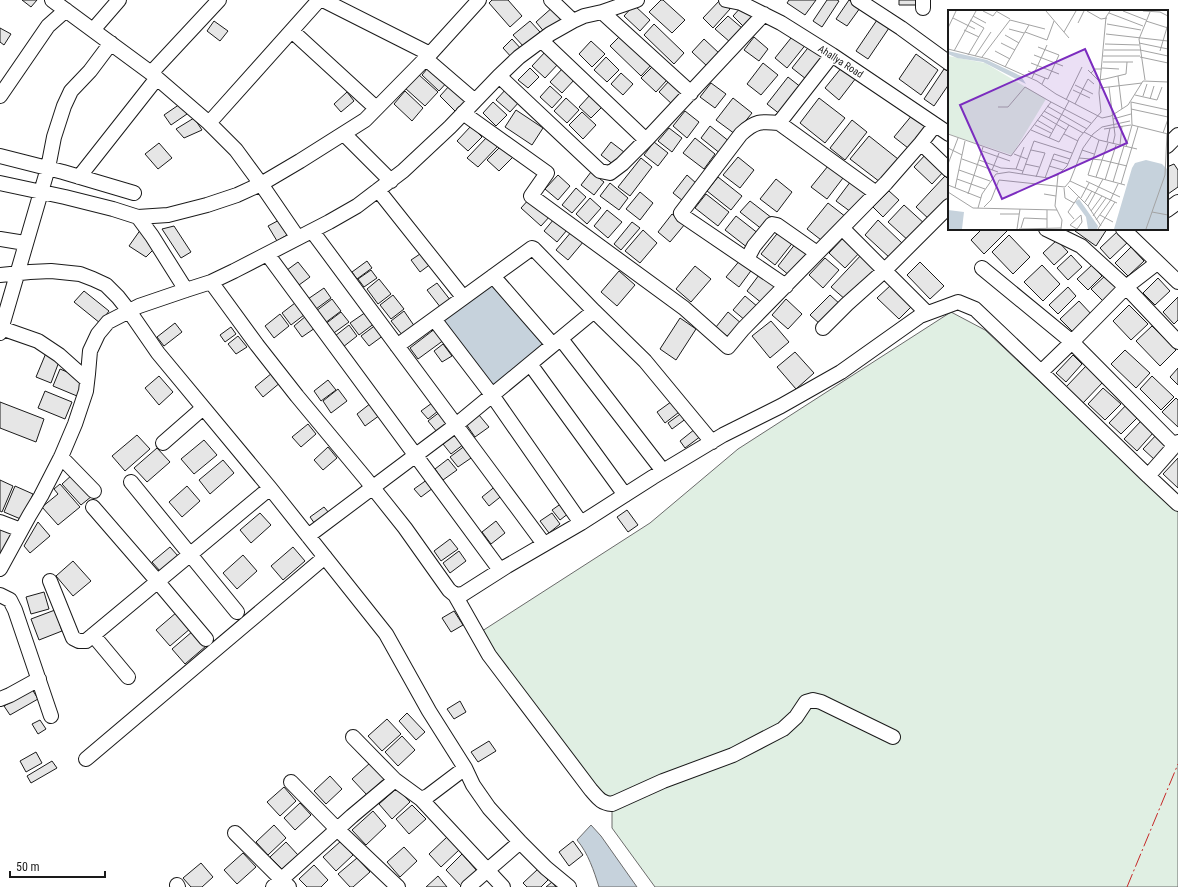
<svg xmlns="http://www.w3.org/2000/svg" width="1178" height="887" viewBox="0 0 1178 887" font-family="'Roboto Condensed',sans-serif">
<rect width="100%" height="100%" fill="#fff"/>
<path fill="#e0efe3" stroke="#6a6a6a" d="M951,312L985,330L1178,512V887H655L612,828V808L479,633L650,523L738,449Z"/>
<path fill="#c6d2dc" stroke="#6a6a6a" d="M492,285L547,344L495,386L492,385L460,343L443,319Z
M591,825L601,836L637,887H599C594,871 588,853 577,840Z"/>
<path fill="#e6e6e6" stroke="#1a1a1a" d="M22,0H37L31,7Z
M492,0H508L522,16L510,27L489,3Z
M661,0H663L685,20L672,33L649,12Z
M720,0L730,9L713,28L703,18Z
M789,0H816L805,15L787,3Z
M827,0H837L839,1L822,27L813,21Z
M849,0L860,8L847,26L836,19Z
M899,0H922V5H899Z
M634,5L650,20L640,31L624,16Z
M743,5L755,16L744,27L733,16Z
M554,6L564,18L546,34L536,22Z
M728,16L742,28L730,42L715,29Z
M877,20L889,28L868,59L856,51Z
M214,21L228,31L220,41L207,31Z
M530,21L540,32L524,47L513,35Z
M654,24L684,53L674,64L644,35Z
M0,28L11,34L4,45L0,42Z
M795,33L807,43L787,68L775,58Z
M621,35L652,64L641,76L610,46Z
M754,37L768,49L759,61L744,50Z
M512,39L523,51L513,59L503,48Z
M704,39L720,54L708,67L692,52Z
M591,41L605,54L592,67L579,54Z
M811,44L825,55L806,79L792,68Z
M546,51L559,63L545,78L532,66Z
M916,54L938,70L921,95L899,79Z
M606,57L619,70L607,82L594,70Z
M763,63L778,75L761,95L747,84Z
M431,64L449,80L439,91L422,75Z
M653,66L667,80L656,92L641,78Z
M842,67L856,78L839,100L825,88Z
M530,68L539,77L528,88L518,80Z
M563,68L575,79L562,93L550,82Z
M944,69L949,72V84L934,106L924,99Z
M621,73L633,84L623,95L611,84Z
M418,74L438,92L425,106L405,88Z
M788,77L802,88L781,115L767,104Z
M669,81L683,95L673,105L659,92Z
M711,83L726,94L715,108L700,97Z
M450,85L467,100L456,112L440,96Z
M550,86L562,97L552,108L540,97Z
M507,88L520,101L510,112L496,100Z
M405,91L423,108L412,121L394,104Z
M347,92L354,101L341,112L334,104Z
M591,94L603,106L591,118L579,107Z
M566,98L579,110L567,123L554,111Z
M733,98L752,113L735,134L716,120Z
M819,98L845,118L825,143L800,123Z
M493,102L507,115L496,126L483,113Z
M180,104L187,114L171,125L164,115Z
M516,110L543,128L532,145L505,127Z
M685,111L699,122L687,138L673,126Z
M582,112L596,125L583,139L569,125Z
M913,114L927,125L908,148L894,137Z
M194,118L202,130L184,138L176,129Z
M852,120L867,132L845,160L830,148Z
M471,126L482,137L468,151L457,141Z
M710,126L730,142L721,154L701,138Z
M669,128L682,138L672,152L658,141Z
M488,136L499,145L478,167L467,158Z
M869,136L898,159L880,182L850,159Z
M695,138L715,154L704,169L683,153Z
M611,142L624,152L614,165L601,155Z
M654,142L668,153L658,166L644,155Z
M159,143L172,158L158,169L145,154Z
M501,146L513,157L499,171L487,160Z
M927,153L945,170L932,184L914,167Z
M738,157L754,170L740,188L723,175Z
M641,158L652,167L630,196L618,187Z
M1174,164L1178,170V187L1168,194L1167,190V167Z
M828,166L843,178L827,199L811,187Z
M591,172L604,182L594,195L581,185Z
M558,175L570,186L558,200L545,189Z
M687,175L697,184L683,201L673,193Z
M945,176L949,180V199L930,220L916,207Z
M718,177L742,196L731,210L707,191Z
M776,179L792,192L777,212L760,199Z
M851,181L866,193L851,212L836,201Z
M610,183L628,198L619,210L600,196Z
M576,188L586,197L572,213L562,205Z
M889,191L899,200L883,217L873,207Z
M640,192L653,203L640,220L626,209Z
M706,194L729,212L718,226L695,208Z
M530,198L551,215L541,226L521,208Z
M590,198L601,208L587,224L576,214Z
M750,201L772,218L763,230L740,212Z
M828,203L846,217L825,243L807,229Z
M904,205L926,225L910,242L888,222Z
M607,210L622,222L608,238L594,226Z
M672,214L685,224L670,242L658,232Z
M736,216L759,234L748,248L725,230Z
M283,218L292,232L277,241L268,226Z
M554,219L567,230L557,242L544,231Z
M878,220L903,244L890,258L865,235Z
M632,222L640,228L621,250L614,244Z
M174,226L191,252L181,258L162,229Z
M141,229L155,248L146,257L129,246Z
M982,229H1009L984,254L971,240Z
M1077,229H1107L1096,246L1075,231Z
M643,230L657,243L640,263L625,251Z
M780,230L794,241L775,265L761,254Z
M1119,230L1129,241L1110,259L1100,248Z
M572,231L584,241L568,260L556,250Z
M846,235L862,250L845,268L829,253Z
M1009,235L1030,257L1013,274L992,252Z
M1057,240L1068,252L1054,265L1043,253Z
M796,243L808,252L790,276L778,266Z
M1131,247L1144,261L1128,276L1115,263Z
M423,252L432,263L420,272L411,260Z
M863,253L877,267L846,300L831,287Z
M1071,255L1082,267L1068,280L1057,268Z
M825,258L839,270L823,288L809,275Z
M741,259L753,268L739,287L726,277Z
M367,261L372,268L357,279L352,272Z
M298,262L310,277L299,285L287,270Z
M920,262L944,286L930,299L907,275Z
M1042,265L1060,284L1043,301L1024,282Z
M1092,265L1102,276L1088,290L1077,279Z
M695,266L711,279L691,302L676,289Z
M371,270L377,278L364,287L358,279Z
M619,271L635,285L617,306L601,292Z
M762,271L779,284L763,304L747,291Z
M1107,274L1121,289L1106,304L1091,289Z
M1158,278L1170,291L1155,305L1143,293Z
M379,279L391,294L378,304L367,289Z
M437,283L451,301L441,308L427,290Z
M891,285L912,306L899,319L877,298Z
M1068,287L1076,296L1058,314L1049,305Z
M324,288L331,298L316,309L308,299Z
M84,291L109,311L100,323L74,302Z
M393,295L404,309L391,319L380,305Z
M830,295L841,305L821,325L810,315Z
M745,296L758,307L746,321L733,310Z
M1178,297V320L1174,324L1163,312Z
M332,299L341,311L325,323L316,311Z
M786,299L802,314L788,329L772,315Z
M1079,301L1093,316L1074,333L1060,319Z
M295,303L304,315L291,325L282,313Z
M1129,305L1148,324L1131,340L1113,321Z
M404,311L415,327L403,336L391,321Z
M341,312L349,322L331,335L324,325Z
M366,312L375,323L359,335L350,323Z
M728,312L742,324L730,339L716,327Z
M280,314L289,326L274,338L265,326Z
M306,316L315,328L302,337L294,326Z
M680,318L696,329L676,360L660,349Z
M771,321L789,342L770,358L752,336Z
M175,323L182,332L164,346L157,337Z
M377,324L384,335L369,346L361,336Z
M349,325L357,336L343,347L335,336Z
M1152,326L1176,350L1160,366L1136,341Z
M231,327L236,334L225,342L220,335Z
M436,328L444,340L418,359L410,348Z
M238,336L247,347L236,354L228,344Z
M443,344L452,356L442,362L434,351Z
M1125,350L1150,373L1136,388L1111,364Z
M795,352L814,373L796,389L777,367Z
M46,353L60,359L51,383L36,377Z
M1073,355L1082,364L1066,382L1056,373Z
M1086,366L1103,382L1083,403L1066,387Z
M1178,368V385L1170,377Z
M60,369L84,379L77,396L53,386Z
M272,373L281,382L263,397L255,387Z
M159,376L173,392L159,405L145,388Z
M1152,376L1174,397L1161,410L1140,389Z
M328,380L336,390L321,401L314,391Z
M1103,388L1121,404L1105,420L1088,404Z
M338,389L347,401L331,413L323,401Z
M45,391L72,402L65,419L38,408Z
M1176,398L1178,400V427L1162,412Z
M675,399L683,409L665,423L657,412Z
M0,402L44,419L36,442L0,428Z
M1129,402L1141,414L1121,434L1109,423Z
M371,403L380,415L365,426L357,414Z
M432,403L438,411L428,419L421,411Z
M441,411L450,422L437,432L428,421Z
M683,412L687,418L672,429L668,423Z
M479,415L489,427L475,437L466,424Z
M1141,421L1153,433L1137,451L1124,439Z
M308,424L316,434L301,447L292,437Z
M695,429L701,436L685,448L680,441Z
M1158,433L1170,444L1155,460L1143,449Z
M456,434L464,444L451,454L443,444Z
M137,435L150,449L125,471L112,456Z
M204,440L217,455L194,474L181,459Z
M466,445L474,456L458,467L450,457Z
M328,447L337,458L323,470L314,460Z
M157,448L170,462L147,482L134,468Z
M1178,458V488L1163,474Z
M448,459L457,470L443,480L435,469Z
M223,460L234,473L210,494L199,480Z
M73,474L92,496L81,505L62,484Z
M431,477L437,485L421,497L414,489Z
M0,480L13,486L2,512L0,511Z
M60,484L80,507L58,525L42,507L58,494L54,489Z
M497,485L504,494L489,506L482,497Z
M15,486L33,494L23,520L4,512Z
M187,486L200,501L182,517L169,502Z
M562,503L569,513L560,520L552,510Z
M324,507L329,513L315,524L310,517Z
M627,510L638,525L628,532L617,517Z
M260,513L271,525L251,543L240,530Z
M552,513L560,524L549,533L540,521Z
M496,521L505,533L491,544L482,532Z
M38,522L50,536L30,553L24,546Z
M0,526L14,532L0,558Z
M450,539L458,549L441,561L434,551Z
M170,547L178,556L160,571L152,562Z
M293,547L305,561L283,580L271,566Z
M459,551L466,561L450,573L443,563Z
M243,555L257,571L237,589L223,573Z
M73,561L91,581L73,596L56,576Z
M44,592L49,609L31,614L26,597Z
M55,610L62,631L39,640L31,619Z
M454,611L463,625L451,632L442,618Z
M177,612L191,628L170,646L156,630Z
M193,631L206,646L185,664L172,649Z
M32,689L38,699L10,715L4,706Z
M460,701L466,712L454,719L447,709Z
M407,713L425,732L416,740L399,721Z
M387,719L401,734L382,751L368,736Z
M40,720L46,729L38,734L32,724Z
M402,736L415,750L398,766L385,752Z
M489,741L496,751L478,762L471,752Z
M36,752L42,763L26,772L20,761Z
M52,761L57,768L31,783L27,776Z
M370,763L385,778L367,795L352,779Z
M330,776L342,789L326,804L314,791Z
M284,787L296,801L280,816L267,802Z
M397,788L410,802L392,819L379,804Z
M300,803L311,815L295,830L284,818Z
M412,805L426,819L409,834L396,819Z
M373,811L386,826L366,845L352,830Z
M274,825L286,838L268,855L256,842Z
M447,837L459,850L441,867L429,854Z
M341,841L353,855L336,871L323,857Z
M573,841L583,855L569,866L559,852Z
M286,842L298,855L282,869L270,857Z
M404,847L417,861L400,877L387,862Z
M243,853L256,867L237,884L224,870Z
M462,854L477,871L461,886L446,870Z
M357,858L370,872L353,887H350L338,874Z
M201,863L213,877L202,887H191L183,878Z
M314,865L328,880L321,887H307L299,879Z
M538,869L548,880L541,887H527L523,883Z
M438,876L447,887H426Z
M552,882L556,887H546Z"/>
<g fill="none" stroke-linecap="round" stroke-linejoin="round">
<g stroke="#1a1a1a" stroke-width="16">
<path id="minor" d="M52,0L151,73L209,123L236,150L261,184L298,238
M323,0L430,54
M551,0L573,21
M726,0L741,3L781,23L832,55L949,134
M858,0L901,28L949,63
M923,8V0
M602,12L691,93
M93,30L119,0
M292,31L376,108
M542,41L646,140
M425,58L475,101
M151,73L219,0
M499,76L600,171L610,173L622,164L648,138L764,14
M0,96L48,26L66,10
M463,113L547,173L531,196L684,308L728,347L743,329L886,183L921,143L935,125
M209,123L319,0
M779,123L876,193
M344,134L391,181
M921,143L949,170
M1167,146L1178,135
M0,156L63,172L134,193
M79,177L157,78
M0,183L65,197L113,209L138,217L168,215L207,205L237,195L261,184L300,161L365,120L430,54L479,0
M378,190L463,297
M1167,210L1178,202
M138,217L152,236L186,290
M842,228L927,313
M1046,229L1081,246L1126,287L1178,342
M1123,229L1178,282
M312,231L544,544
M0,239L25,243
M268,255L500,570
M747,259L754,246L772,224L777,225L817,253
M982,268L1072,342L1175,446
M0,275L30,272L51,271L80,274L93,279L106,285L118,297L129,311L158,353L270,488L386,634L429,711L465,768L473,785L489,808L520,842L546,868L569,887
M493,276L553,345
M211,282L257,345L297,396L366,479L405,528L449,590L455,595L463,594L507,566L581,523L653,477L723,435L781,406L841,372L920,316L958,302L975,309L1041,372L1146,474L1178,504
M786,286L683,216L681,213L741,134C755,121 761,121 779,123L832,55
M434,319L492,395L581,523
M1,328L38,341L59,355L87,380
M823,328L847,304L884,271L949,206
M0,333L48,168L54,137L64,106L71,91L90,71L111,43
M561,339L663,471
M397,346L532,248L534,249L594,311L645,361L712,442
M530,364L625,495
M1041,372L1072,342L1126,287L1157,263
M163,443L203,408
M61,457L94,491
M1148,476L1178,442
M131,482L237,612
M93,507L158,582L206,639
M0,522L21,530
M308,536L456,425L594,311
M0,569L29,516L41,496L61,457L75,424L86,391L88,374L90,351L98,334L108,322L139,306L186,290L211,282L234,271L329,222L357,206L403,171L450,127L499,76L519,57L550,34L573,21L584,16L602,12L637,0
M50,581L73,638L79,641H86L270,488
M0,595L10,600L15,610L51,716
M455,595L489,655L591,790C598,798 601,803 612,804L663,781L733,755L783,729L796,717L806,702L813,700L821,702L893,737
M93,635L128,677
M0,699L10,695L39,679
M353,737L395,780
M86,759L325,557
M291,782L337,829L398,887
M421,799L503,887
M235,833L289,887
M177,885L178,887
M273,887L352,816L395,780L421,799L428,796L465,768
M468,887L520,842"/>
</g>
<use href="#minor" stroke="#fff" stroke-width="14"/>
<path stroke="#c62828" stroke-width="1" stroke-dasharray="14 3 2 3" stroke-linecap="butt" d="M1127,887L1178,764"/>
</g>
<g text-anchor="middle" stroke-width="3" stroke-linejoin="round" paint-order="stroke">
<g font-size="10" fill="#1a1a1a" stroke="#fff">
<text transform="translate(841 61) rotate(33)" y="4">Ahallya Road</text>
</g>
</g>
<g transform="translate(948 10)">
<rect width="220" height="220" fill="#fff"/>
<path d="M0,46L37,53L98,89L64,145L0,124Z" fill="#e0efe3"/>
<path d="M0,41L39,50L73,66L78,74L35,52L9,48L0,44ZM198,150L214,154L220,160V219H166L184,158L187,153ZM131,189L150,216L149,219H140L138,207L127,192ZM0,200L16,202L14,219H0Z" fill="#c6d2dc"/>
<path fill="none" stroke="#a3a3a3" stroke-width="1" d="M35,1L45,6L48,2M48,1L62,9M98,1L121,28M139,1L153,9L159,8M175,1L198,10M195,1L212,2L220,6M161,3L195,16M25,6L38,13M5,8L27,19M198,11L220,18M130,13L136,1M159,14L193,20M0,18L8,1M61,19L76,23M16,20L31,27M77,22L99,30L106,11M116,22L128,1M158,24L220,31M57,25L71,33M53,33L67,40M191,33L220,39M157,34L191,35M90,37L111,45L100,69L97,68L94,74M0,39L40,49L89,71L108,84L154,108L163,106L180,95L195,71L220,72M156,40H192L220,46M6,41L28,1M47,41L62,49M212,41L220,14M20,45L36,18L22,10M86,45L115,56M27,46L43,22M155,46H192M34,47L62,10L97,19M192,47L220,53M155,52H185M83,53L111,64M57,57L81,15M154,58L171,59M140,60L150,70L157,69L178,64L179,52M80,61L97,68M143,63L147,59H154M170,66L174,99M84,68L99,35M197,70L191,29L202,2M127,75L145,84M161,77L167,125L165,134M152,78L194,73M125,80L142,88M187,85L209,90L214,77M195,86L199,74M202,89L206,76M118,90L134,57M127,94L140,69L146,74M99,96L139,119M50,97H60L77,77L103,92M183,99L220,107M220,100L183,92L184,115L220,124M96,101L135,123M93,105L118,120M165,109L183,104M89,110L106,120M87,115L103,123M156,119L183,115M83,120L111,132L121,115M136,122L151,130L189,139M215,123L220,109M0,124L63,146L103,92L143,113M116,124L130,131M101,128L121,91M151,130L140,165L177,175M159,132L162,118M172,135L174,116M178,137L184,115M0,138L14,145M83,140L97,143L88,167M134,140L146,144M34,141L62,151M66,144L79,149M131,148L154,150L179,156M14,149L50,162M104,149L120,154M31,150L53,158L68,159M0,154L10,128M77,154L91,157M101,156L115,160M11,160L42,171M44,160L51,143M75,161L68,159L76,137M74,164L86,131L124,143M110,165L107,196L114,210L113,219M148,167L160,133M97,168L106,144L122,149M9,169L37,179M157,170L168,135M122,171L169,193M138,171L172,187M165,172L176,136M173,174L190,117M0,175L33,188M120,176L140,196L153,216M7,178L17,131M116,178L117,188L126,193M0,182L25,198L109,200M20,184L35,137M96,184L108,186M133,188L141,173M137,192L144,181M140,196L155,169M36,197L43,190L51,170L117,177L122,171L135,138L145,124L154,117L182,111M30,198L34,184L48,164L61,162L100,168L110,165L119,156L131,128L153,102L151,83L158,7L162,1M143,201L154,186M204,202L220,205M52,204H71M152,205L165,212M145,206L158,188M126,209L120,202L131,186M148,210L162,191L170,174M73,218L76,208L99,209M99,218V200M69,219L72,199M71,219L113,218M129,219L122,215L133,205L134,212L129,219M150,219L167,192M198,219L217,165L219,124"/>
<path fill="#7b2cbf" fill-opacity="0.15" stroke="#7b2cbf" stroke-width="2" d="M137,39L179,133L54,189L12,95Z"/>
<rect width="220" height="220" fill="none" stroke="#1a1a1a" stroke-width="2"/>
</g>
<path d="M10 871v6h95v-6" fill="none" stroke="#1a1a1a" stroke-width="2"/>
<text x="16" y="871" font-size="12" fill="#1a1a1a" stroke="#ffffff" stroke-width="3" paint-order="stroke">50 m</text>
</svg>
